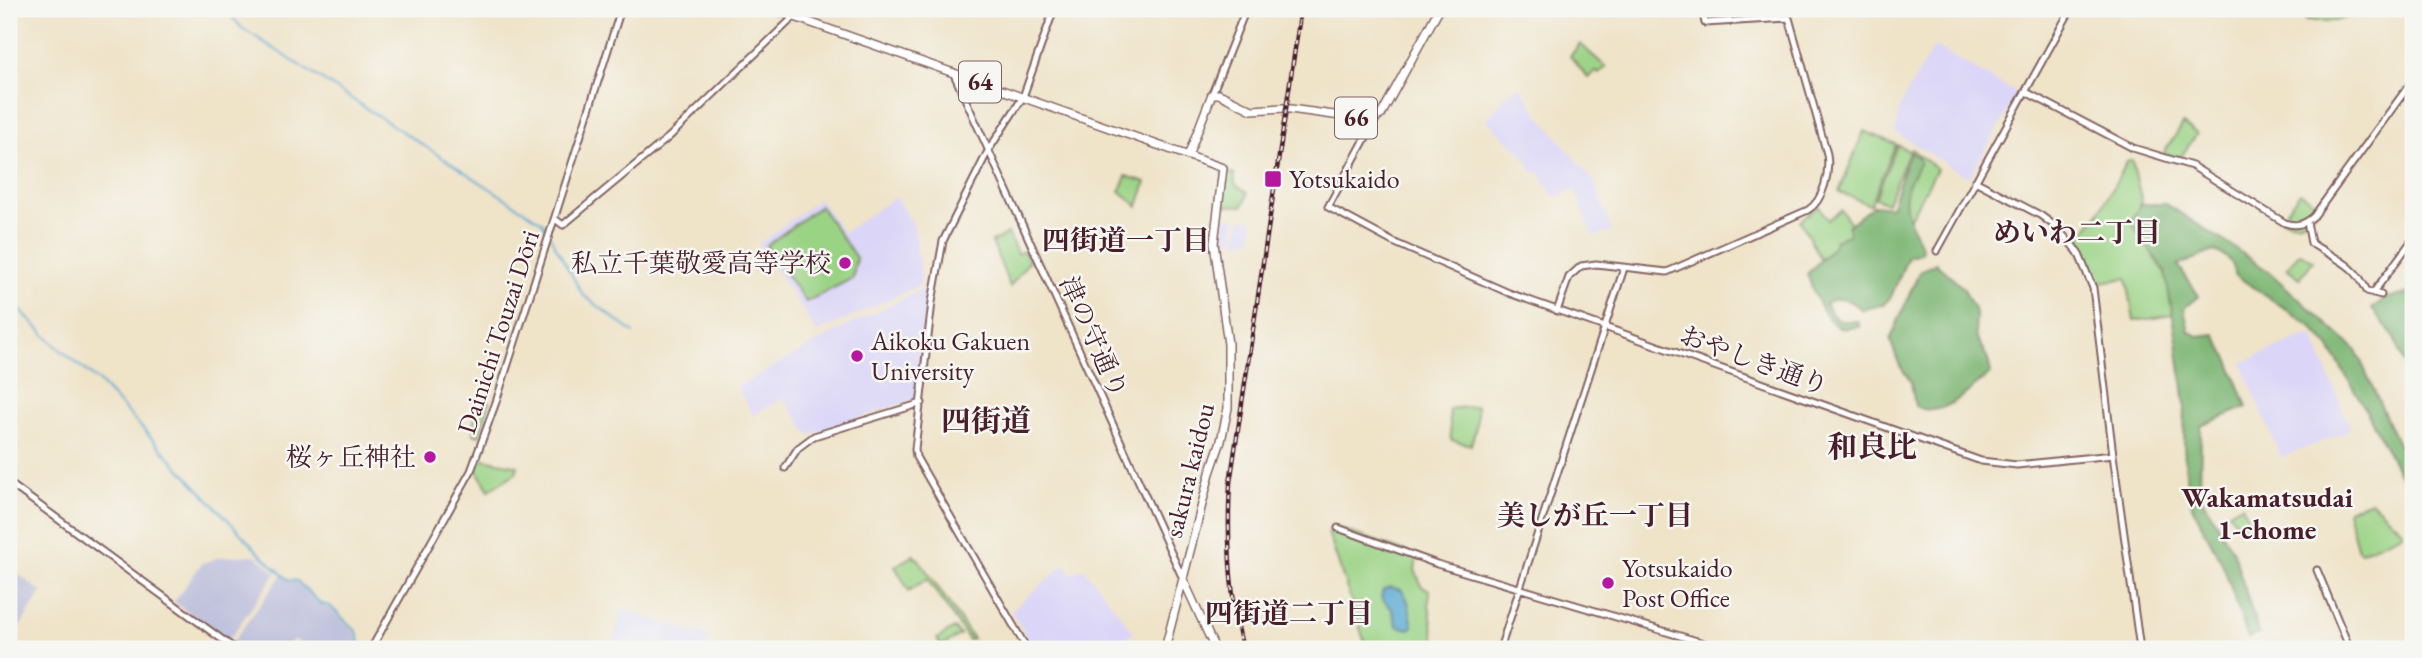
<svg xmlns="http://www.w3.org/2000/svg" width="2422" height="658" viewBox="0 0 2422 658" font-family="'EB Garamond','Noto Serif JP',serif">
<rect width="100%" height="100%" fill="#f6f6f2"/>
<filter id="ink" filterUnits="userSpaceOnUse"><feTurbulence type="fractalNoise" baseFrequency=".0143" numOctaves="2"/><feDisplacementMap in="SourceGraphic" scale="14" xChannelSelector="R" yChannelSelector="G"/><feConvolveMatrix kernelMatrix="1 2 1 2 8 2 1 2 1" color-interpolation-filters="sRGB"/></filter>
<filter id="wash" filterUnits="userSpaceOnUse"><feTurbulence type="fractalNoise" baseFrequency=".00686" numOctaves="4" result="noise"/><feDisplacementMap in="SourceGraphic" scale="28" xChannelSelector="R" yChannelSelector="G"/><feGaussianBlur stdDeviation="1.57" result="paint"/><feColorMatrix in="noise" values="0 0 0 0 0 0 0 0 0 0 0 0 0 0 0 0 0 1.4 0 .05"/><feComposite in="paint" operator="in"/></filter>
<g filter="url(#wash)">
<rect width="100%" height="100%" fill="#efe3c8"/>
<path fill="#dbd6f7" d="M1934,46L2018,94L1969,178L1895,132L1899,110L1903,100Z
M1520,86L1540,116L1594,181L1612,232L1593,236L1575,190L1553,197L1539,172L1534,173L1522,153L1486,120L1505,97Z
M895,197L914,226L922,284L818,332L816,331L759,244L819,199L843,233Z
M1226,217L1236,219L1233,241L1218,239L1220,218Z
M1240,219L1252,220L1254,223L1251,240L1244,239L1243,242H1236Z
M927,287L918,398L809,435L783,398L753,415L737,387L841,329Z
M2308,335L2313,337L2350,427L2349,431L2283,457L2280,456L2242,364L2243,362Z
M1065,564L1072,574L1084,568L1134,633L1109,649H1034L1011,611Z
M622,610L710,637L705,649H612Z"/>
<path fill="#c1c2dd" d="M255,555L276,573L228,641L174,602L202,563L221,557Z
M11,569L42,592L15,634L9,630V572Z
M281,576L290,582L297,583L319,604L331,609L356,634L360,649H308L294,639L286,649H240L232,643Z"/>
<path fill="#9bd385" stroke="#727958" stroke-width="2" d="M2303,9H2413V12L2374,11L2334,21H2306Z
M1580,44L1606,67L1599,74L1595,71L1588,78L1570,56Z
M2183,124L2197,134L2180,158L2163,154Z
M1864,131L1896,144L1870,205L1839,192Z
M1897,145L1909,151L1887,203L1875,198Z
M1911,149L1937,169L1907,223L1899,190L1902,170Z
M2132,160L2147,224L2166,263L2180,314L2134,321L2127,278L2095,283C2090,269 2080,253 2076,242L2098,214L2127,162Z
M1226,171L1234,174L1235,184L1247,193L1246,200L1242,206L1222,205L1220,200L1223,172Z
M1126,176L1146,182L1138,206L1120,191Z
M2300,192L2320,205C2308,221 2300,227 2281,219Z
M820,206L856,258L853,278L806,302L766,246Z
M1819,206L1828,220L1841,210L1851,223L1848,244L1820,259L1800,220Z
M1008,233L1017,254L1024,251L1029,261L1010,287L992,242Z
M2301,253L2313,261L2300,278L2287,268L2298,254Z
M483,398L490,402L479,436L473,434L475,428L472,426Z
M1477,406V423L1471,445L1451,440L1449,409Z
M479,458L518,466L516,473L489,490L475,468Z
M2371,501L2403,531L2402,534L2361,552L2358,550L2347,512L2349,509Z
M2242,505L2250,522L2239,527L2229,512Z
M1338,528L1417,556L1415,570L1422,587L1430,590L1429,604L1436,649H1367L1328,532L1336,531Z
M914,555L916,559L918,558L973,639L969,640L927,579L909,591L895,566Z
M954,628L960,635L941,646L937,639Z"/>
<path fill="#7cb572" stroke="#636a4e" stroke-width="2" d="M1910,152L1918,157L1920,163C1897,197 1904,212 1922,247L1921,253L1908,256L1891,297L1884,304L1862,310C1852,300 1840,295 1825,303C1832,320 1840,323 1858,321L1859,327C1854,327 1846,329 1841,328C1826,324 1811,287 1807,274L1833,247L1835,241L1849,234L1848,226L1874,205L1891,207Z
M2140,204H2166L2233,247L2268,271L2356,350L2398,444L2413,467V490L2397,470L2365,408L2329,347L2310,325L2235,275C2234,261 2227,256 2214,251L2178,265L2199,296L2184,308L2189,332L2198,336L2215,334L2230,363L2247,407L2201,426L2200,495L2233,551L2259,634L2248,638L2223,565L2193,508L2187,489L2184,445L2185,404L2176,334L2165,272L2131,223Z
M1936,263L1964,289L1976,314L1975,335L1988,359L1991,373C1971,389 1942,421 1915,406L1911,382L1900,366L1890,340L1919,272Z
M2413,292V387L2395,338L2372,309L2384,299Z"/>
<path fill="#58a9d3" stroke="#51647f" stroke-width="2" d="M1390,587L1402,590L1408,601L1413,627L1409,629L1397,626L1392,609L1381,598L1383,590Z"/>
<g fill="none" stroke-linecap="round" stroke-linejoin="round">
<path stroke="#58a9d3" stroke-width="2" d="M225,9L242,28L542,222L547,231
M550,236L583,295L634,333
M9,299L55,345L98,381L259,553L284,576L289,580L297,581L321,604L330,606L357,632L362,649"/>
</g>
</g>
<g filter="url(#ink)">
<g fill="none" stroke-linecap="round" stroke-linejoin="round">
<g stroke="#846462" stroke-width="9">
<path id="minor" d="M953,72L1183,579
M2026,92L2133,148L2192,166L2285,223C2297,227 2305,224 2314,216L2413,80
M1212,94L1246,9
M1376,119L1328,207L1393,242L1509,293L1981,461L2017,465L2113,455
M1975,181L2040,215L2055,226L2078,252L2093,288L2113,455L2140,649
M555,219L563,225L669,137L802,9
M2307,222L2311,243C2334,259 2354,262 2367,291L2381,295
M1937,251L2071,9
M2373,293L2413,239
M1557,311L1569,277L1581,266L1596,264L1667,272L1808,210C1824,200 1830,172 1827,154L1789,18L1705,23L1702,9
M785,468L798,448L814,436L922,403
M9,483L235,649
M1338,528L1437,564L1724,649
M2317,570L2350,649
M371,649L471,471L496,402L621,9
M1027,649L916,457L915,449L932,302L943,241L988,151L1023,97L1054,9
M1500,649L1624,268"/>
</g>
<g stroke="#846462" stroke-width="10">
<path id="major" d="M772,9L1223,168L1214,243L1228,344V408L1221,441L1210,473L1165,649
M1188,156L1212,94H1219L1252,110L1283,108L1370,120L1381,115L1439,9
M1183,579L1215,649"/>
</g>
<use href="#minor" stroke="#fff" stroke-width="5"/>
<use href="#major" stroke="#fff" stroke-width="7"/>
<g stroke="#4a1f2b" stroke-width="4.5">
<path id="rail" d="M1243,649C1229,595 1227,539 1230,483L1301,9"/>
</g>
<use href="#rail" stroke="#f6f6f2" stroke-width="2" stroke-dasharray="5" stroke-linecap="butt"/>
</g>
</g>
<g fill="#b5179e" stroke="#f6f6f2" stroke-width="2.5">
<rect x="1264" y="170" width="18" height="18" rx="3.5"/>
<circle cx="845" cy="263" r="7"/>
<circle cx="857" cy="356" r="7"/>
<circle cx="430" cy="457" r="7"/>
<circle cx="1608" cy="583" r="7"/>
</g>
<g text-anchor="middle" stroke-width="5" stroke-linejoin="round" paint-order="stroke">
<g fill="#f6f6f2" stroke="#7e6067" stroke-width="2">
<rect x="959" y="61.5" width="42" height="41" rx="5"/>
<rect x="1335" y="97.5" width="42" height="41" rx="5"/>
</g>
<g font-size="24" font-weight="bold" fill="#4a1f2b">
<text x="980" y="90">64</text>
<text x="1356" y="126">66</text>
</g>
<g font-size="26" fill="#4a1f2b" stroke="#f6f6f2" text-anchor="start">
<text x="1289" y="188">Yotsukaido</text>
<text x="831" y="272" text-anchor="end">私立千葉敬愛高等学校</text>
<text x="871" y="350">Aikoku Gakuen<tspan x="871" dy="30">University</tspan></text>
<text x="416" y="466" text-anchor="end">桜ヶ丘神社</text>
<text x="1622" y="577">Yotsukaido<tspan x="1622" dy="30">Post Office</tspan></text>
</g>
<g font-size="26" fill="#4a1f2b" stroke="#f6f6f2">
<text transform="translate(498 332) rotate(-72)" y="9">Dainichi Touzai Dōri</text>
<text transform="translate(1094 337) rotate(66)" y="9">津の守通り</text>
<text transform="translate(1754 360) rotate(20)" y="9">おやしき通り</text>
<text transform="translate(1189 470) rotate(-76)" y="9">sakura kaidou</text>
</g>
<g font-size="28" font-weight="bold" fill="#4a1f2b" stroke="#f6f6f2">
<text x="2077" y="242">めいわ二丁目</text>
<text x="1126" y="250">四街道一丁目</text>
<text x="2267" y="507">Wakamatsudai<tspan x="2267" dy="32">1-chome</tspan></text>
<text x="1595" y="525">美しが丘一丁目</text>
<text x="1289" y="623">四街道二丁目</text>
</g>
<g font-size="30" font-weight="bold" fill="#4a1f2b" stroke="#f6f6f2">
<text x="986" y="431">四街道</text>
<text x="1872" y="457">和良比</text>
</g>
</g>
<rect width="2422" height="658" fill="none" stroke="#f6f6f2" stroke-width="35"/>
</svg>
